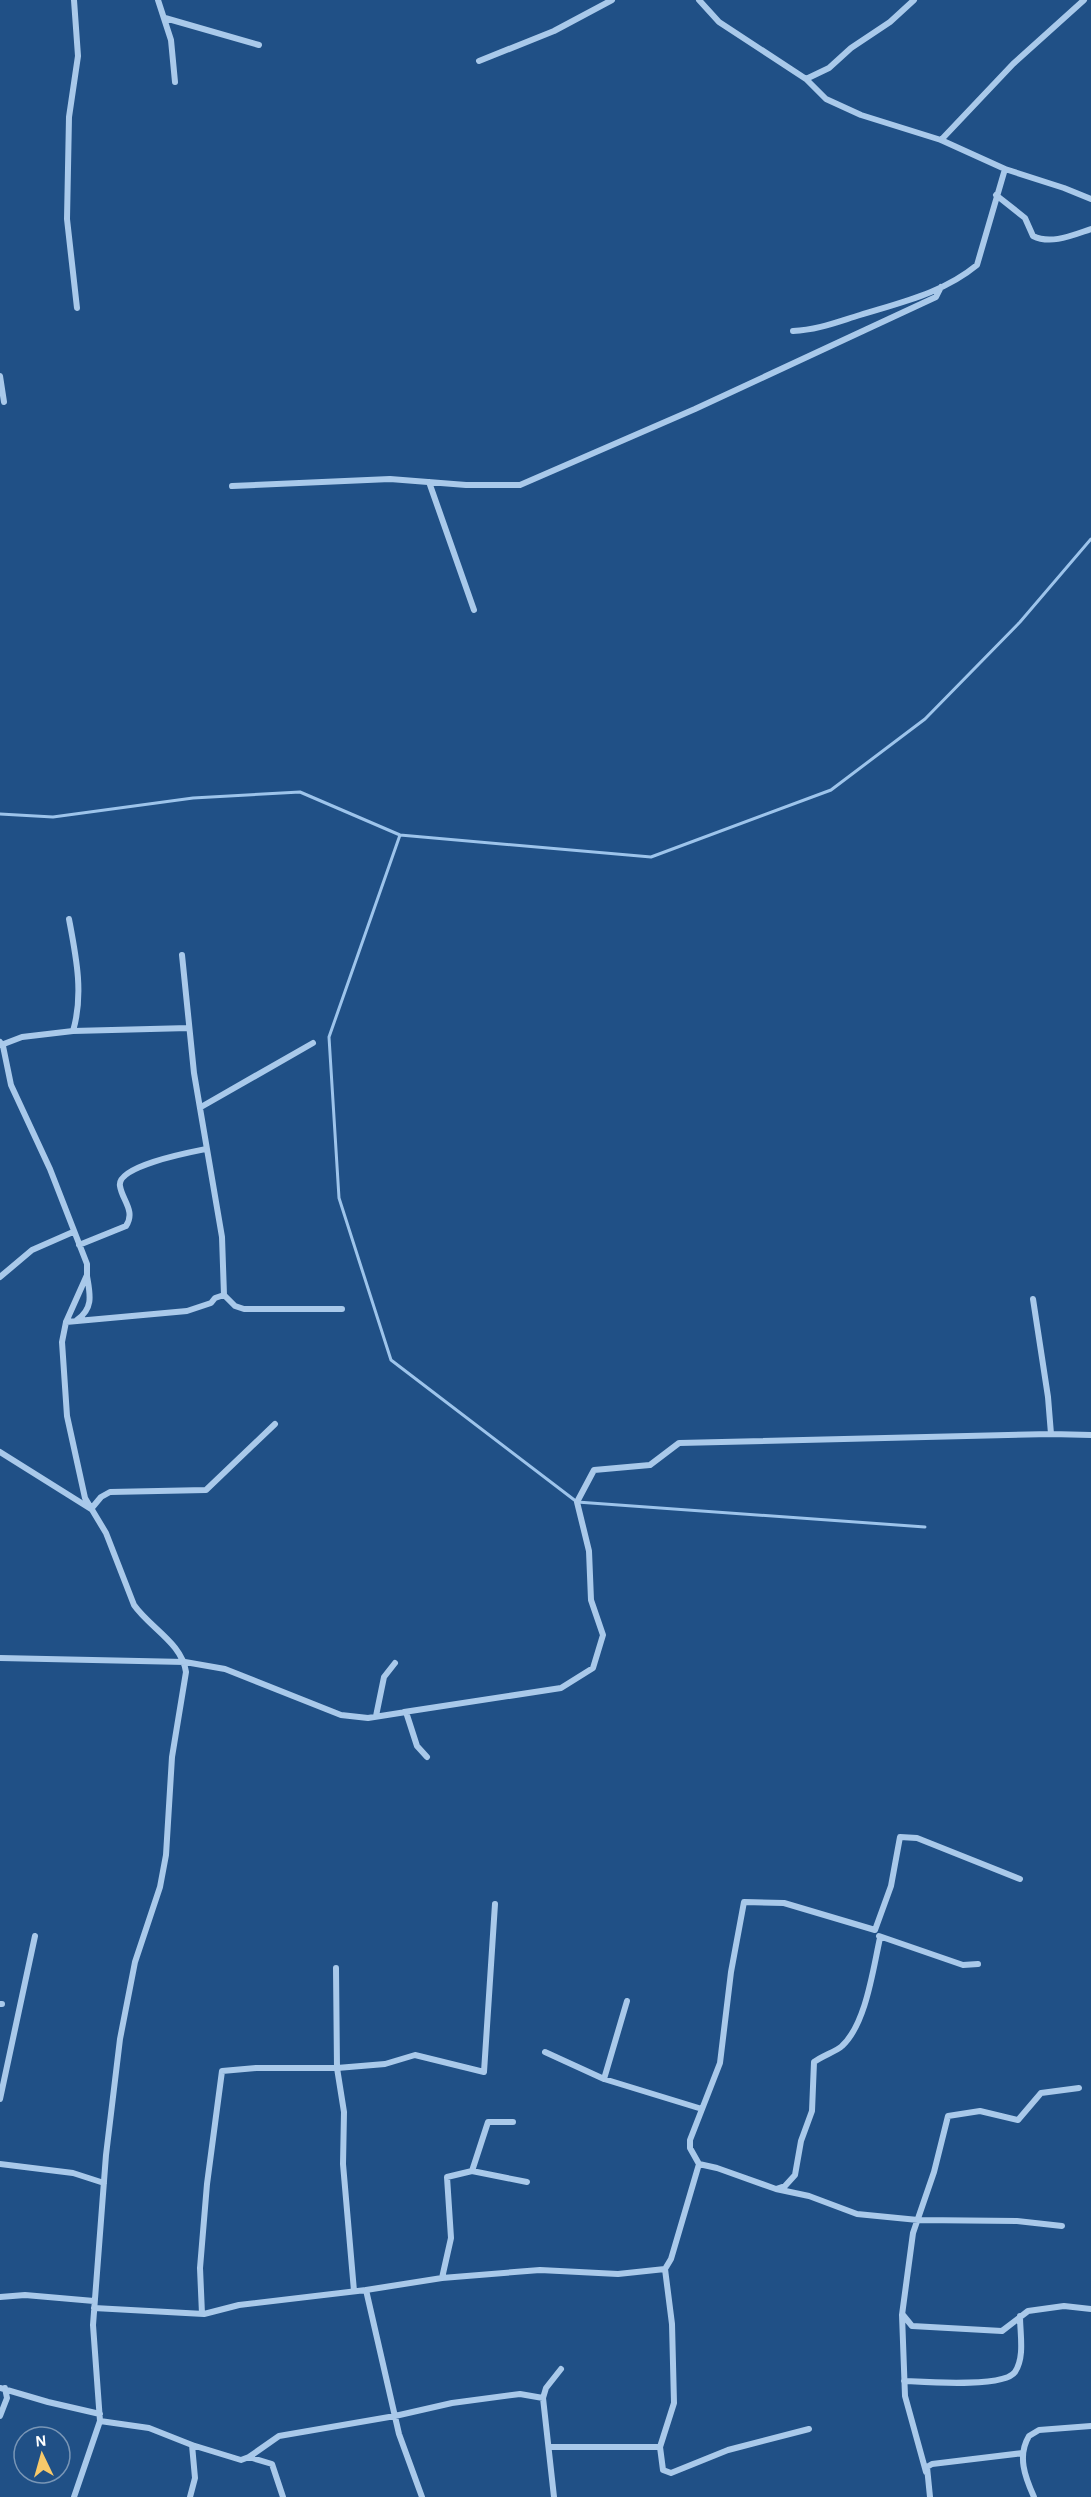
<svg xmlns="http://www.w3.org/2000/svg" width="1091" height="2497" viewBox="0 0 1091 2497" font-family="'Alegreya Sans',sans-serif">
<rect width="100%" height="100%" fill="#205086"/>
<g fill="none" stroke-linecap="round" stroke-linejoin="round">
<path stroke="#9dc4eb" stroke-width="3" d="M0,814L53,817L193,798L300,792L400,835L651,857L831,790L925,719L1020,622L1091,539
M400,835L329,1037L339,1198L391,1360L577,1502L925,1527"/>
<path stroke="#a9c9ea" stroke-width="6" d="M74,0L78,56L69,117L67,219L77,308
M158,0L171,40L175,82
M699,0L719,22L806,79L826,99L861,115L941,140L1005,169L1064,188L1091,199
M165,18L259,45
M479,61L554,31L612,0
M806,79L829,68L851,48L890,22L914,0
M941,140L1013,64L1084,0
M996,195L1025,218L1033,236C1051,245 1073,235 1091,229
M793,331C817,330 837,322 860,315C902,302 943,293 977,265L1005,169
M0,376L4,402
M429,482L474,610
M232,486L390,479L466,485H520L695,409L936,297L941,287
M69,919C76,956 84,994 73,1031
M182,955L194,1073L222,1237L224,1295
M0,1042L3,1046L11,1085L50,1169L87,1264V1275L66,1322L62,1342L67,1416L85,1498L106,1533L134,1605C150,1628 182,1643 186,1672L172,1757L166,1855L160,1887L135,1962L120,2039L106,2155L93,2325L100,2421L74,2497
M1,1045L22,1037L73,1031L189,1028
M201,1107L313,1043
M79,1245L126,1226C136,1211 122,1200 120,1186C116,1166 191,1152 206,1149
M0,1277L32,1250L73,1232
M224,1295L235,1306L244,1309H342
M1033,1299L1048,1397L1051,1434
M77,1320C94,1308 90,1294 87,1276
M66,1322L187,1311L211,1303L215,1298L224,1295
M0,1452L91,1509L101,1497L110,1492L206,1490L275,1424
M0,1658L185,1662L225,1669L341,1715L368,1718L406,1712L417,1746L427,1757
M404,1712L561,1688L593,1668L603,1635L591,1600L589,1551L577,1502L594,1470L650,1465L679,1443L1051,1434L1091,1435
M376,1716L384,1677L395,1663
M1020,1879L917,1838L900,1837L891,1886L875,1930L784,1903L744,1902L731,1972L720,2063L690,2140V2148L699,2164L717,2168L776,2189L809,2196L857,2214L918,2220L1017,2221L1062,2226
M879,1936L963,1965L978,1964
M0,2004H2
M545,2052L604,2079L702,2109
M604,2079L627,2001
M0,2099L35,1936
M0,2164L73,2173L104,2183
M472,2171L488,2122H513
M776,2189L785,2186L795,2175L801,2141L812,2111L814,2062C822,2056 837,2051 842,2046C866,2024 873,1969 880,1938
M442,2278L451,2238L447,2177L472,2171L527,2182
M366,2290L399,2434L422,2497
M354,2291L343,2164L344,2112L337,2068L385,2064L415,2055L484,2072L495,1904
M0,2297L25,2295L94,2301
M94,2308L204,2314L239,2305L366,2290L442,2278L540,2270L618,2274L665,2269L671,2259L699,2164
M202,2314L200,2268L207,2184L222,2071L256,2068H337L336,1968
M903,2315L912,2326L1002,2331L1028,2311L1064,2306L1091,2309
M904,2381C925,2382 1004,2388 1015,2372C1025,2357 1020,2334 1020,2316
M0,2388L48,2402L100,2414
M0,2416L7,2398L5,2388
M100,2421L149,2428L192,2445L241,2460L249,2457L279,2436L395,2416L452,2403L520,2394L543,2398
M549,2447H660L663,2470L671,2473L728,2450L809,2429
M660,2447L674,2403L672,2324L665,2269
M249,2457L272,2464L283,2497
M926,2472L905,2396L902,2315L913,2233L934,2172L948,2116L980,2111L1018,2120L1041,2093L1079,2088
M190,2497L195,2478L192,2445
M554,2497L543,2398L546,2388L561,2369
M930,2497L927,2467L932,2464L1023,2453
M1034,2497C1025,2477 1017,2456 1029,2436L1039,2430L1091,2426"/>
</g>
<g transform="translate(42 2455) rotate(355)"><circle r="28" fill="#205086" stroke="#7996b6" stroke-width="1.5"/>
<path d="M0-4.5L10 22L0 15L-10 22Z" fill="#f7c96a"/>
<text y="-9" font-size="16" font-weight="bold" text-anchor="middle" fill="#ffffff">N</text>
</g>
</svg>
